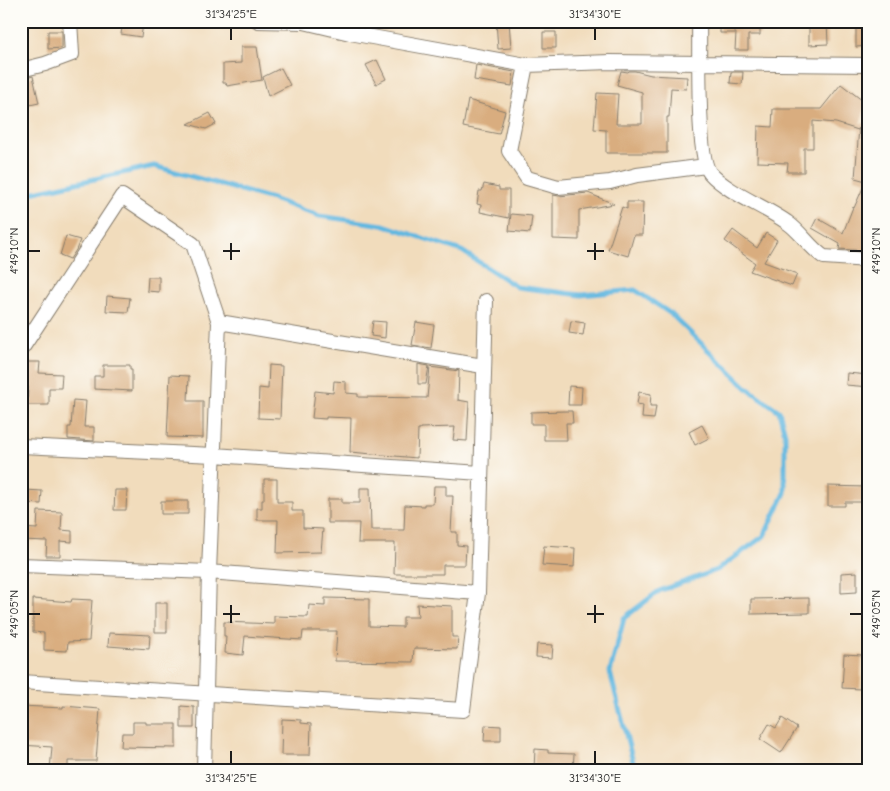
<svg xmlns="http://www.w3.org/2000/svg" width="890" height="791" viewBox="0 0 890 791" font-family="'Comic Neue',sans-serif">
<rect width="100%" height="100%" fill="#fdfcf7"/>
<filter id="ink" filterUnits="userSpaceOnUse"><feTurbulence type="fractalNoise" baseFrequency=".02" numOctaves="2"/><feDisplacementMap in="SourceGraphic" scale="10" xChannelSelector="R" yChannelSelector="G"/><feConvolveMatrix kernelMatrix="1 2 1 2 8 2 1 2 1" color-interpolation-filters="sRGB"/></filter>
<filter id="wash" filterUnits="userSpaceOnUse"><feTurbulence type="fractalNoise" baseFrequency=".0096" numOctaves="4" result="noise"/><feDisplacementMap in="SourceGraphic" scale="20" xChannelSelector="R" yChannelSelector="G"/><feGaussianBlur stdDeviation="1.12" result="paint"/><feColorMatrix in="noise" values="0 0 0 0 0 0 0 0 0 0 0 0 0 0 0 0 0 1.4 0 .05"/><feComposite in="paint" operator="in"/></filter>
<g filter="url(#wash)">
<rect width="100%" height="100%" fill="#f1dcbc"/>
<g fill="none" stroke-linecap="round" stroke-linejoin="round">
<path stroke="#63b8e0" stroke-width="5" d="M21,195L154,166L272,199L319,216L384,225L462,251L517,287L581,295L635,290L671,314L747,388L779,411L785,434V493L764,536L717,570L659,591L624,618L610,672L635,770"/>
</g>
<g id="blocks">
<path fill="#d9ad7f" d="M123,21L143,24L141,37L121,34Z
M496,21H509L511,48L498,49Z
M720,21H760V35H748V50H735L736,33H720Z
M809,21H827L828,44L809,45Z
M856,28H869V46L856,47Z
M48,31H62V48L48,49Z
M543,32H556V48H543Z
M241,47H257L262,80L227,86L226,83H223V64L241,63Z
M377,60L386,79L376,84L366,65Z
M476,65L514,72L512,86L474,80Z
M281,68L290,85L268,96L263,77Z
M621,71L628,72L629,71H635L651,75L687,77L686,89L671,88L669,117H667V153H606V130L594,129L597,93L618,94L616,124H642V92L617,85Z
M731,72H743L742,84L730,83Z
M33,76L39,103L25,106L23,79Z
M841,84L867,104L860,123L869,124V251L839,249L840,244L812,228L817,218L843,233L853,207L854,208L866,181L855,178L859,128L858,130L836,123L813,121V148H804V172H787L788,163L757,162L758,126L772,127L773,109H821Z
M468,100L505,111L499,134L463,127Z
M210,113L216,124L206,129L188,124Z
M484,184L499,187V190H509V218L480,212L481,205L477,204L479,191H482Z
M588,193L614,204L579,210V240L553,239V195L559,196Z
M627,202H643L642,235H634L628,256L608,250L622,207L627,209Z
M511,214L532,216L530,233L509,231Z
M733,230L757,248L766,233L777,240L764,262L797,274L792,286L750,271L755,263L725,241Z
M66,236L80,240L76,250L70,259L60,255Z
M148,277H159V292L147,291Z
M107,296L130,298L128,312L106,311Z
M373,321L386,322L385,338L371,336Z
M571,321L585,323L583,335L569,333Z
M416,322L434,325L431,348L412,345Z
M26,362H40L39,373L62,374L61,388H49V405H27L28,387H25Z
M418,364L429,366L426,384H418Z
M103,365H130V369H132V391L94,389V376H103Z
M269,365L282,366L280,419L258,418L259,388L268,389Z
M430,367L459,371L458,400L469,402L467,441L453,440L455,427L420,428V429H418L417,458L350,452L351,418L326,417V419L312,418L315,391L333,393L334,381L346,382V393L358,394V397L427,398Z
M847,373L869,375V387L846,385Z
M170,375L189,376L188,401H203V438L167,437Z
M569,386L582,387L581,405H568Z
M639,392L651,394L650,406H656L654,419L642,418L643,405L637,404Z
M73,400L86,401L84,427H94V441L68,439V427H71Z
M566,411H572L573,423H566L567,440H544V424H531V412Z
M702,425L709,438L695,445L689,432Z
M264,479H277V502H292V511H303V528L323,529L321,552L277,553L278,520H257V508H262V500H264Z
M434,486H446V496H453L451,532H457V545L466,546L465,565H443V574H394L395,543H358L359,523H328V499H342V503H360V488H370L371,530H404L405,505L424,506V504H433Z
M828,486L866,487V502H845V506H828Z
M25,490L42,491L41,504L25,503Z
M115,490H127L126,510H114Z
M161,501H188V514H161Z
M38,511L62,512L61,530L72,531V542L60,541V556H46L47,541L21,540V528L37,529Z
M544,546L575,548L574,567L542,565Z
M857,572V592L841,593V573Z
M325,598L369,599V626L403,627V617H418L417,604L452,606V637H458L457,649L414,648L413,662L335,661L337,631H303L302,640L245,636L243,655L225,653L226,636H224V622L274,624V616L308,617L309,605L325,606Z
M809,598V613L751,614V599Z
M33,599L71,602L72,599L92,600L89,641L68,642L67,651L44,650V633L33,632Z
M155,603H167V632H155Z
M109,633L150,635L149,649L108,646Z
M537,644L553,645L552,658L536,657Z
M844,654L862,655L860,689L842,688Z
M21,706L63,708V706L100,709L96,761H68V770H50L52,747L21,745Z
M181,706L194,707V728H181Z
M782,718L797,728L781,753L760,739L769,724L776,728Z
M282,719L301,720V723L311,724L310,755H281Z
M133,722H146V724H176V748L121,747L122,733H133Z
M485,725L501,726V741H484Z
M535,749L548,750V753L574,754L573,770L534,769Z"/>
</g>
</g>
<g filter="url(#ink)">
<use href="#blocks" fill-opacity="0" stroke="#867c6c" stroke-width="1"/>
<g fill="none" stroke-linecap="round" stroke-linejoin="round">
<g stroke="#867c6c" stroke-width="16">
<path id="minor" d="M258,21L304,22L350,33L526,65L610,62L869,65
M699,21C700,49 696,157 710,173C728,193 766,207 788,223C801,232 810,248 824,257L869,260
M526,65L509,151L527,178L558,187L610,182L637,175L706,166
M21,70L45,64L72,54L70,21
M219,322L483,366
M21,350L122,196L193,244L219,322L209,572L204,770
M21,446L214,455L481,473
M21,565L209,572L478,593
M21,682L463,710L478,593L486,301"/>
</g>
<use href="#minor" stroke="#fff" stroke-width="14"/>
</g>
</g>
<path fill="none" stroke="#1c1c1c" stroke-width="2" d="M231,28V40M595,28V40M231,243V260M595,243V260M28,251H40M223,251H240M587,251H604M850,251H862M231,605V623M595,605V623M28,614H40M223,614H240M587,614H604M850,614H862M231,751V764M595,751V764"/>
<rect width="890" height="791" fill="none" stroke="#fdfcf7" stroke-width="55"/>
<rect x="28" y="28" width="834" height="736" fill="none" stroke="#1c1c1c" stroke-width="2"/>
<g font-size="12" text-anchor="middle" fill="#1c1c1c">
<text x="231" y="18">31°34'25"E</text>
<text x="595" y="18">31°34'30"E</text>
<text transform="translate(14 251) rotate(-90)" y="4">4°49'10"N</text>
<text transform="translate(876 251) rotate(-90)" y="4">4°49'10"N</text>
<text transform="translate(14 614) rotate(-90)" y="4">4°49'05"N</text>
<text transform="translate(876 614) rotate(-90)" y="4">4°49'05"N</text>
<text x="231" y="782">31°34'25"E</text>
<text x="595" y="782">31°34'30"E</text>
</g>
</svg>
